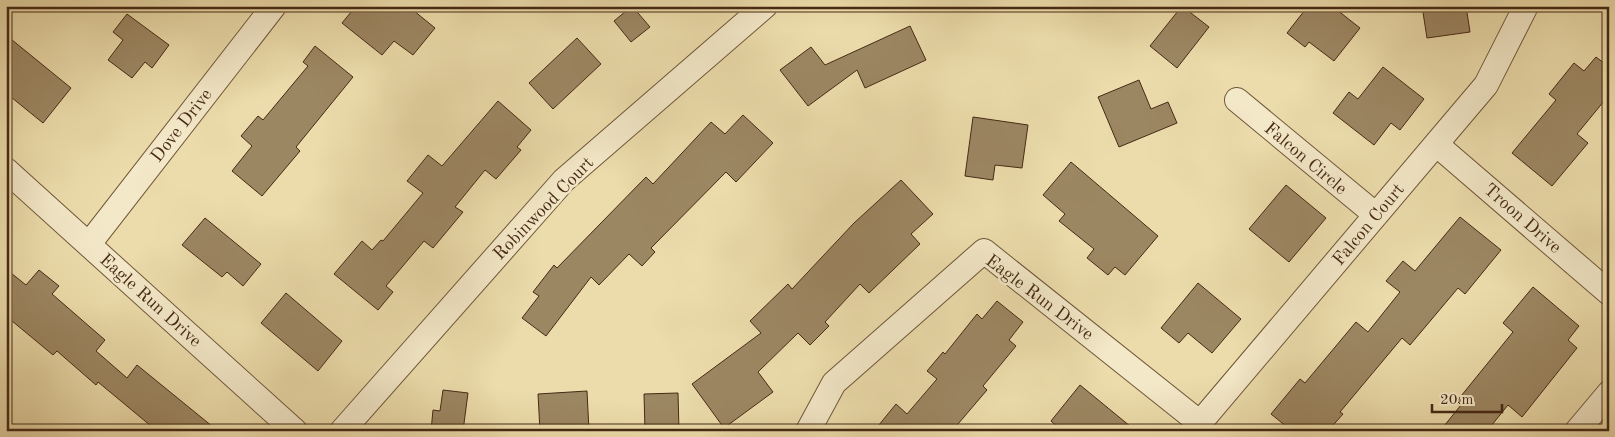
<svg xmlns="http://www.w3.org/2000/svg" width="1615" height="437" viewBox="0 0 1615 437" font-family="'Old Standard TT',serif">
<rect width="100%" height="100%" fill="#ecdcab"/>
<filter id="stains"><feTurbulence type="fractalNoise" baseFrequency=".004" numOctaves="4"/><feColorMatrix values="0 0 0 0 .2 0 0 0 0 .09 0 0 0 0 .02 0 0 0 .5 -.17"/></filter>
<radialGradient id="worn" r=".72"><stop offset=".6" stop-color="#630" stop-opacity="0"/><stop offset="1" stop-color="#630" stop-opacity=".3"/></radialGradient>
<path fill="#9c8763" stroke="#462a15" d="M356,6H408L435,28L413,55L394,41L382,55L342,23Z
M632,6L650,27L631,42L614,21Z
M1182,6L1209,27L1177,68L1150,46Z
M1308,6H1332L1360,28L1334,61L1309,42L1305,47L1287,33Z
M1422,6H1466L1470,32L1427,38Z
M127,14L169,45L152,68L145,62L132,78L108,60L123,40L113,32Z
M910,26L926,60L865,88L857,70L808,106L780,70L811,47L825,65Z
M6,35L71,88L43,123L6,93Z
M577,38L601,64L553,109L529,83Z
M315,46L353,77L296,147L300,151L262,196L232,171L252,146L241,136L258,116L263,120L308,66L303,62Z
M1596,57L1609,67V95L1577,134L1588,143L1552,186L1512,153L1556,100L1549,94L1574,63L1584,71Z
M1383,67L1424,99L1400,130L1391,123L1374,145L1333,113L1349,92L1358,99Z
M1139,80L1151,109L1168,102L1177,123L1119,147L1098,97Z
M498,101L531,130L517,147L521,150L496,179L485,170L455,207L463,212L433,248L424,241L386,286L393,292L378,310L334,274L362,241L372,250L381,240L383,241L423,193L407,181L428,155L442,166Z
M743,115L773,143L736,182L726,172L651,248L655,252L642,266L629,254L599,285L591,277L546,336L522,318L539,296L533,292L554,265L557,268L646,177L653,184L711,122L725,134Z
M973,117L1028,125L1022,168L995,165L993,180L965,176Z
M1071,162L1158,236L1125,275L1115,267L1108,275L1087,258L1094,249L1059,221L1065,214L1043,195Z
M901,180L933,214L911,234L920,244L869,293L860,284L825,322L829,326L810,345L798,333L758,372L773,392L724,428L692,384L761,333L750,321L788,284L792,289L854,223Z
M1286,185L1326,218L1289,262L1249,229Z
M1460,217L1501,250L1465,294L1458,288L1410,345L1402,338L1340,412L1343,414L1328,431H1292L1271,414L1300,379L1305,383L1356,322L1368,332L1400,292L1386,281L1403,261L1415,271Z
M205,218L261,264L243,286L227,272L222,277L182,245Z
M6,269L26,285L39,270L59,286L52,294L105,340L96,351L127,378L137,365L218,431H157L98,382L96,385L57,351L53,355L6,316Z
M1198,283L1241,319L1212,353L1188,333L1179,343L1161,328Z
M1533,287L1579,326L1568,340L1577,348L1522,417L1508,405L1487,431H1440L1461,405L1457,401L1513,332L1503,323Z
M286,293L342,341L318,371L261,323Z
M997,301L1023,322L1009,340L1016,346L983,386L987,390L952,431H874L896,404L907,414L937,379L927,371L943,352L945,354L977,314L982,319Z
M1080,385L1136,431H1062L1051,421Z
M443,390L468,393L463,431H431L433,410L440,411Z
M587,391L589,431H540L538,394Z
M678,393L679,431H645L644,394Z"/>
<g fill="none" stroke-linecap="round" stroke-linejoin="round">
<g stroke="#70563a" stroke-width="26">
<path id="minor" d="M1237,100L1376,215
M1436,144L1609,293
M6,170L295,431
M89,244L274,6
M342,431L564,180L765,6
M808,431L834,383L984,251L1200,423
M1193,431L1486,85L1526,6
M1577,431L1609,393"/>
</g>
<use href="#minor" stroke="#f3e8c8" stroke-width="24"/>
</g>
<g text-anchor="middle" stroke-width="5" stroke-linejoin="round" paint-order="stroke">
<g font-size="18" fill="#462a15" stroke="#f3e8c8">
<text transform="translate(181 125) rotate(-52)" y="6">Dove Drive</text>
<text transform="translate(1306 158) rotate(40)" y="6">Falcon Circle</text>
<text transform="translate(543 208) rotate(-46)" y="6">Robinwood Court</text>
<text transform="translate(1523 218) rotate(41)" y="6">Troon Drive</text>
<text transform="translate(1368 224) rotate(-50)" y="6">Falcon Court</text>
<text transform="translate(1040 297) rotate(37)" y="6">Eagle Run Drive</text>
<text transform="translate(151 300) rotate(42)" y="6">Eagle Run Drive</text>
</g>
</g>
<rect width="1615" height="437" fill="none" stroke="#ecdcab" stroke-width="25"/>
<rect x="8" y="8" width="1600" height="422" fill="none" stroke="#462a15" stroke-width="2.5"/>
<rect x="12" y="12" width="1590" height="412" fill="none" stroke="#462a15"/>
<path d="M1432 404v8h70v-8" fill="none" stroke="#462a15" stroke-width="2.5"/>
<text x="1440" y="404" font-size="15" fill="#462a15" stroke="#f3e8c8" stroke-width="4" paint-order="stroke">20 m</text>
<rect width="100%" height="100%" filter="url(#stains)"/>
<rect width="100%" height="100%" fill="url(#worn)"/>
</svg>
